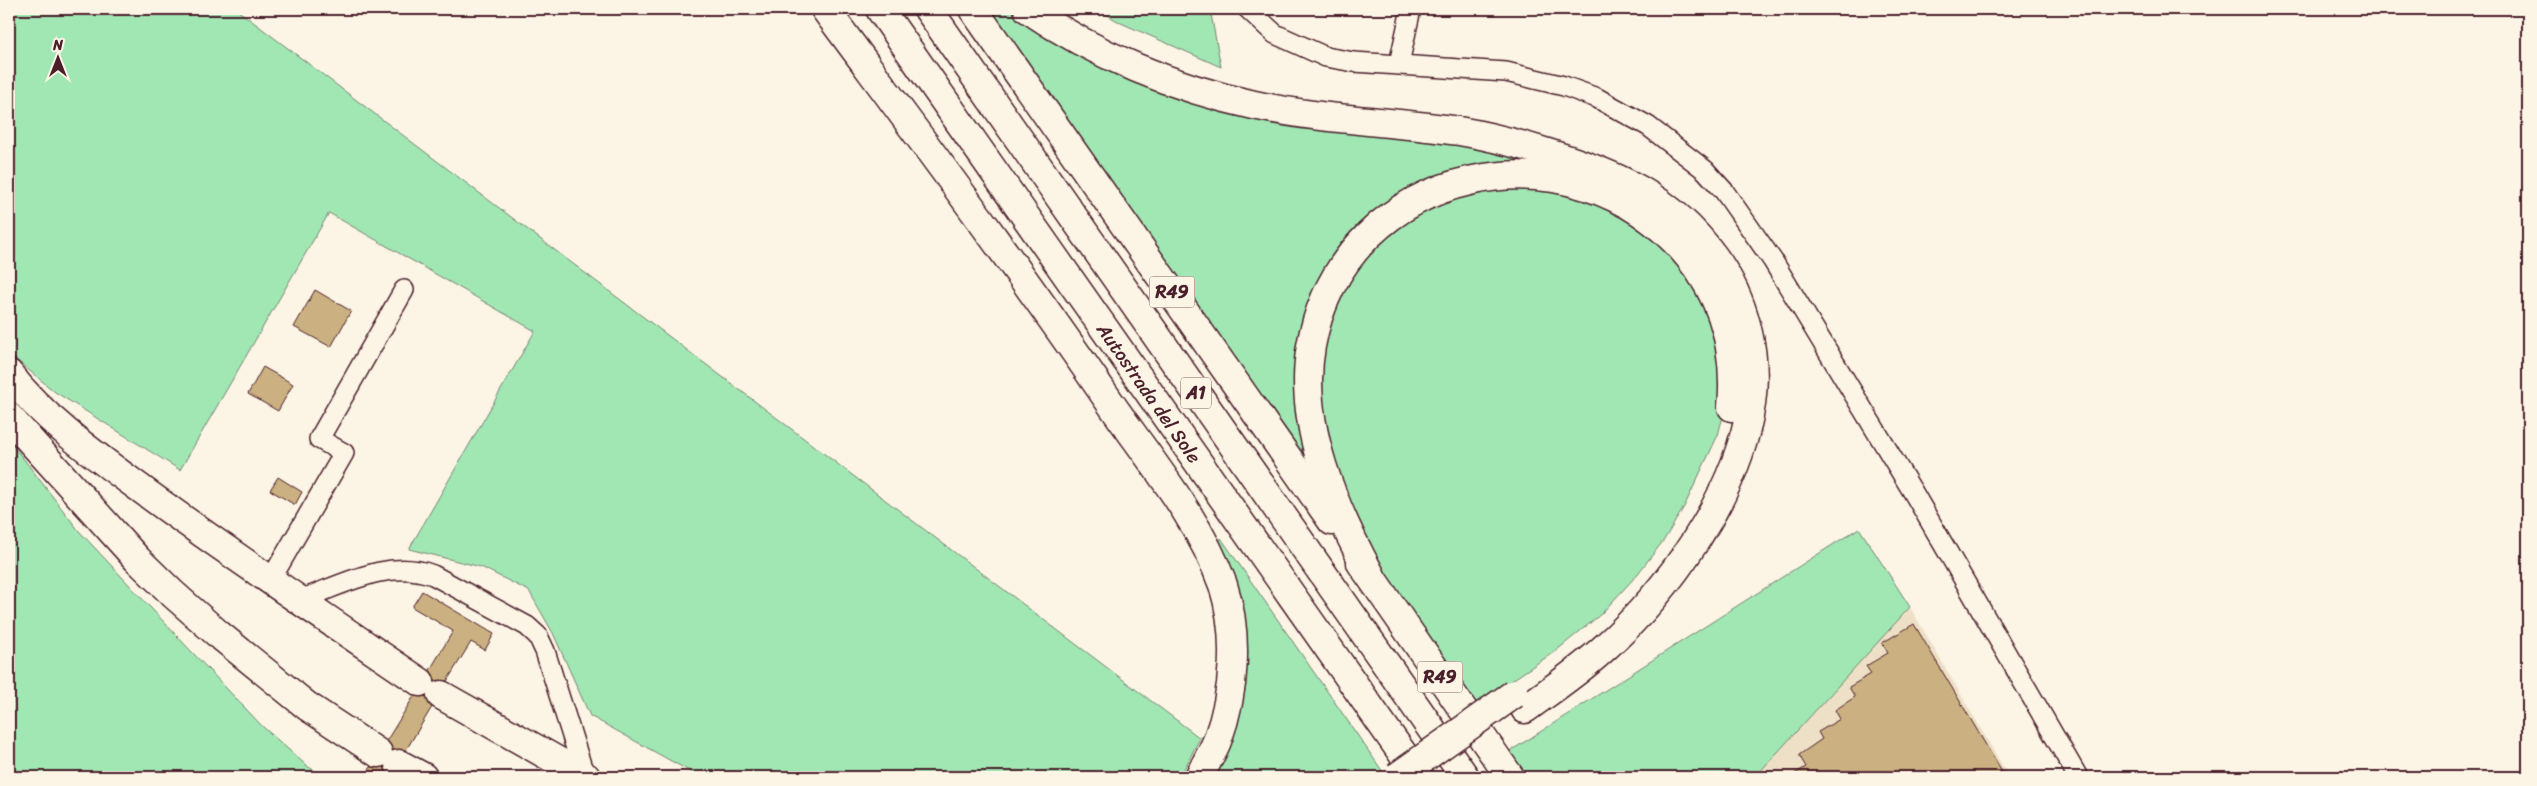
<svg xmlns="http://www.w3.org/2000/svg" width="2537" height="786" viewBox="0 0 2537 786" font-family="Sriracha,sans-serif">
<rect width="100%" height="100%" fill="#fcf5e5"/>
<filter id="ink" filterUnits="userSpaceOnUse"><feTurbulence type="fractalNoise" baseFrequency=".02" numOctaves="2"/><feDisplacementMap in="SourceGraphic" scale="10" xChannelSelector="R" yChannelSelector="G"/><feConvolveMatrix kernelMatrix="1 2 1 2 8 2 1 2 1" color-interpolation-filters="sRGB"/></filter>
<g filter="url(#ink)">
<path fill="#ede0c7" d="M1910,607L2009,777H1755Z"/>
<path fill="#a1e7b4" stroke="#768370" d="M9,9H236L1200,738L1180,777H700L590,716L553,633L529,591L481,567L409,549L535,331L329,213L180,470L55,392L13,357L9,350Z
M987,9H1012L1077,47L1373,129L1566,165H1507L1346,247L1306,424L1307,470Z
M1097,9H1210L1221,67L1121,23Z
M1566,187L1662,238L1712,314L1726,405L1718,435L1684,507L1664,540L1636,576L1601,614L1557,650L1472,707L1394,594L1341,498L1319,407L1318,343L1366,248L1457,188Z
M9,440L79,531L191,651L262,726L307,766L325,777H9Z
M1859,528L1910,607L1755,777H1519L1504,755Z
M1221,538L1383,772L1375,777H1208L1231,728L1218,544Z"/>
<path fill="#cbb081" stroke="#4a1f2b" d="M315,290L351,311L331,347L294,327Z
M263,367L293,384L278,411L248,394Z
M278,477L302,492L295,505L270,490Z
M422,591L494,634L485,650L471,642L447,681H435L430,670L453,631L412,607Z
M1914,624L2005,777H1789L1806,767L1799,755L1822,739L1818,732L1840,719L1835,710L1855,697L1849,687L1871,674L1866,666L1888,653L1882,643Z
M414,696H426L432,707L406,750H393L387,740Z
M371,767H384L390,777H364Z"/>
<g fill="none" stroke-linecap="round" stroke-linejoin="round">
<g stroke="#4a1f2b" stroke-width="22">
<path id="minor" d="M1248,9L1275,34L1326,57L1354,62L1506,72L1564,86L1597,98L1648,126L1705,170L1724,191L1773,261L1913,492L2078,777
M1399,64L1411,9
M270,581L344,453L319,439L404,290
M300,600C342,585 388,558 433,575L527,626L538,636L545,651L585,777"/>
</g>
<g stroke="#4a1f2b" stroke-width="31">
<g id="highway">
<path d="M825,9C921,139 1018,268 1109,401C1149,459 1199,518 1223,585C1239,634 1235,693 1217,741C1212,753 1205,765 1199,777"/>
<path id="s1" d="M880,9L1419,777"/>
<path d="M928,9L1465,777"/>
<path d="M973,9L1332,521"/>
<path d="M1028,9C1095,55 1175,88 1254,105C1322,120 1391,121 1459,131C1490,136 1519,144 1548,153C1616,174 1671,197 1714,257C1745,299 1758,353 1751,404C1738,494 1669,591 1602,650C1578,672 1551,690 1525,709"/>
<path d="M9,374C48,424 102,460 152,497C240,561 330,621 420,682"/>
<path d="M9,417L137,559L173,594L217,633L307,706L378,753"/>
<path d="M1361,563L1510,777"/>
<path d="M1371,576C1335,510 1297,424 1311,346C1344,164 1576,117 1689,257C1724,300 1737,352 1732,407"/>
<path d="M441,695L586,777"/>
<path d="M399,764L423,777"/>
</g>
</g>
<use href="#minor" stroke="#fcf5e5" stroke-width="19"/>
<use href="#highway" stroke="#fcf5e5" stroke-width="28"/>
<g stroke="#4a1f2b" stroke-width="31" stroke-linecap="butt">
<path id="highway-bridge" d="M1397,777L1514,694"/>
</g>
<use href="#highway-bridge" stroke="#fcf5e5" stroke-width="28"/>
</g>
</g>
<g text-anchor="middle" stroke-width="5" stroke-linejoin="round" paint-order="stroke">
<g fill="#fcf5e5" stroke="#7f5f63" stroke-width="1">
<rect x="1149.5" y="276.5" width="45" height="31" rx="4"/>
<rect x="1181" y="377.5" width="30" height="31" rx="4"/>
<rect x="1417.5" y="661.5" width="45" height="31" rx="4"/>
</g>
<g font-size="18" font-weight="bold" fill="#4a1f2b">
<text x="1172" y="298">R49</text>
<text x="1196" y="399">A1</text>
<text x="1440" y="683">R49</text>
</g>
<g font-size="19" fill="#4a1f2b" stroke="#fcf5e5">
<text dy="7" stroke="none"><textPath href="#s1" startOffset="469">Autostrada del Sole</textPath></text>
</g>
</g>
<rect width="2537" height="786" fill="none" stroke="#fcf5e5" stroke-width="30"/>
<rect x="15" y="15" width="2507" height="756" fill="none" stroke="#4a1f2b" stroke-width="2" filter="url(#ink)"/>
<g transform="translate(58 58)" stroke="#fcf5e5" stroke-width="4" paint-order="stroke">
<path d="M0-4L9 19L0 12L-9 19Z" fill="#4a1f2b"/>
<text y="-8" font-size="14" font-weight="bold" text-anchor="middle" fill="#4a1f2b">N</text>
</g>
</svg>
